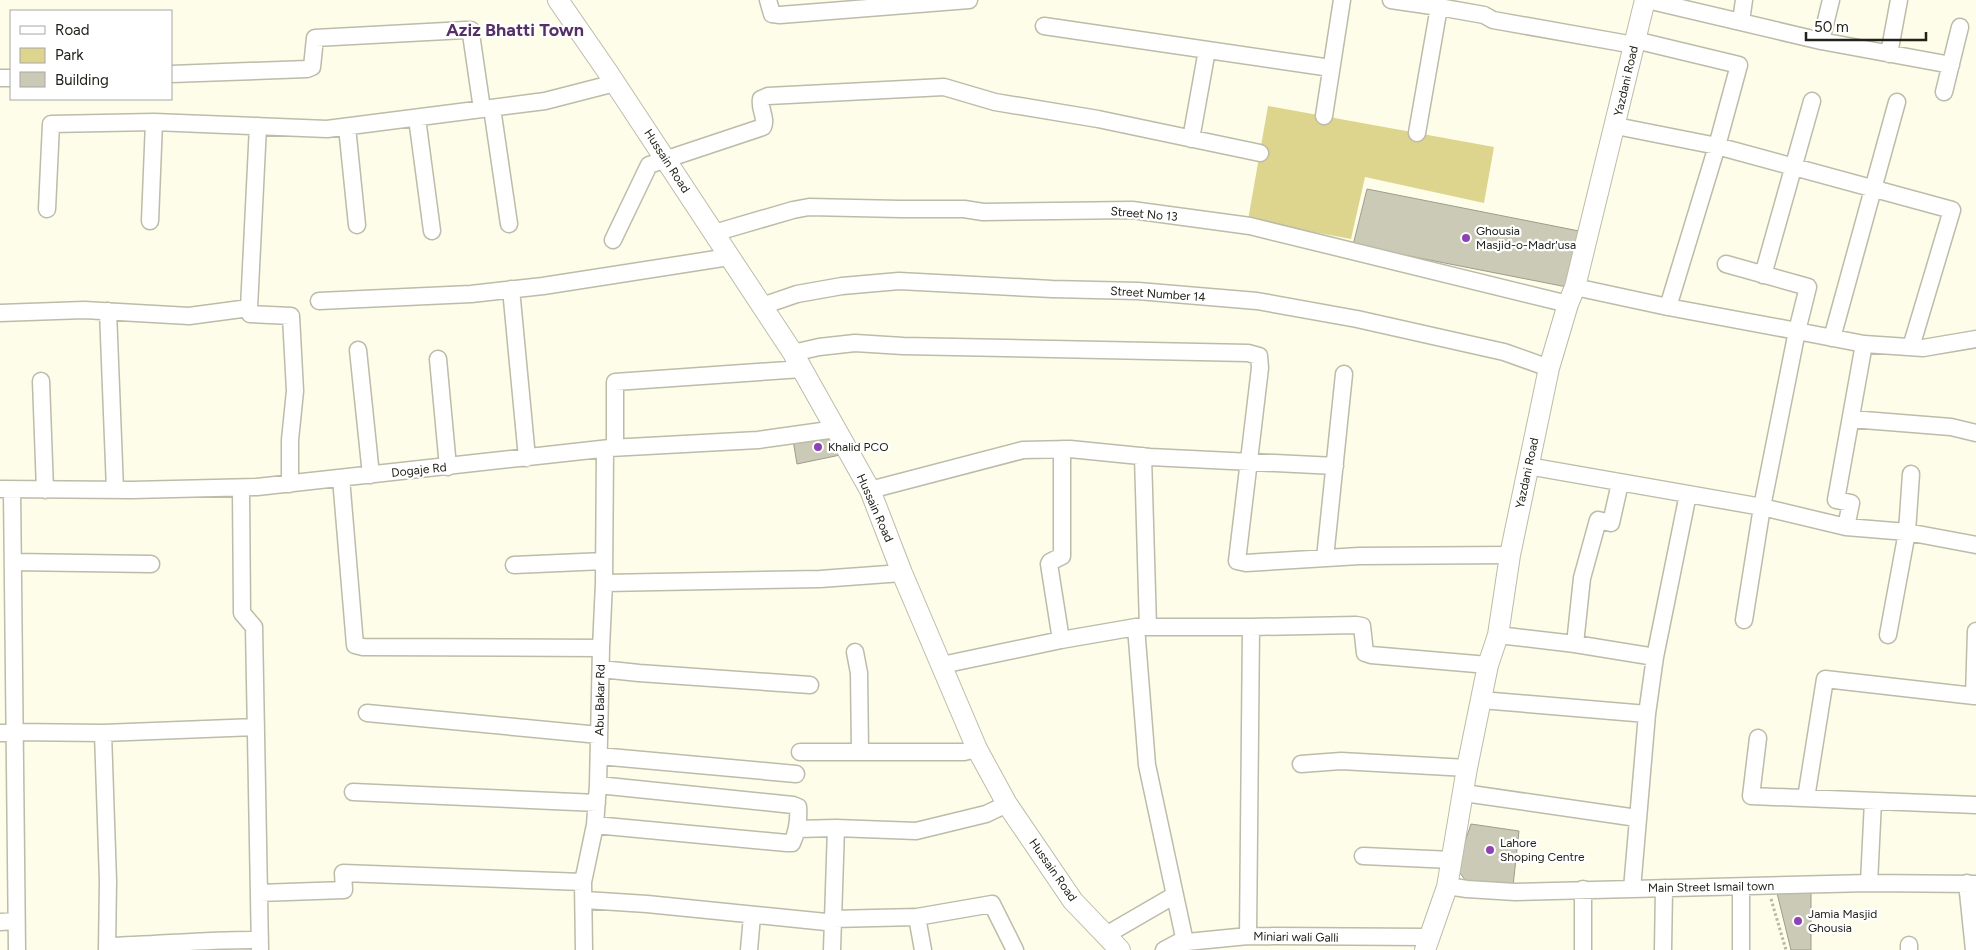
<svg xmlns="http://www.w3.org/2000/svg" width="1976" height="950" viewBox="0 0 1976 950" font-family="Figtree,sans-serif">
<rect width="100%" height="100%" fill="#fefde9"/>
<path fill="#ddd58d" d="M1268,106L1494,147L1484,203L1365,177L1351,239L1248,220Z"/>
<path fill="#cbcab7" stroke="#9e9d8b" d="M1367,189L1579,231L1567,287L1353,245Z
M835,433L845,454L797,464L793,440Z
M1471,824L1519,831L1513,886L1466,881L1456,868Z
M1811,892V950H1791L1777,893Z"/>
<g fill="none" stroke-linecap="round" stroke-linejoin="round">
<g stroke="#bdbba9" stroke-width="19">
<path id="minor" d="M768,0L772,14L780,15L969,0
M1391,0L1439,7
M1647,0L1821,41L1951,65
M1741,21L1744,0
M1044,26L1331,68
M1635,40L1739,65L1717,146L1668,307
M1821,41L1831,0
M1889,54L1899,0
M171,74L307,69L312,67L315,38L465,30H471V34L482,109
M0,78H11
M1944,92L1960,27
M492,108L509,224
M1324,116L1342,0
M417,118L432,231
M258,126L249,308L250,314L291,316L295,391L290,440V484
M1616,126L1717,146L1952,210L1911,347
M347,127L357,225
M1417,133L1439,7L1484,15L1493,20L1634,45
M1191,139L1207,50
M47,209L51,124L154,122L327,129L545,101L615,83
M150,221L154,122
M714,233L793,210L809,207L900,209H964L983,212L1132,210L1250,226L1568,304
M613,240L649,165L763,127C767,118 759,109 761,99L768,96L944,87L995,102L1098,119L1260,153
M1763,275L1812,101
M1575,287L1668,307L1797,331L1808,287L1726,264
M511,289L527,458
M319,301L471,294L543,286L729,257
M762,306L797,294L842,286L899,281L1052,289L1138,291L1257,301L1357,319L1504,352L1549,368
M108,311L115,490
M0,313L84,310L189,316L249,308
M1832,338L1897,102
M358,350L371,475
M793,353L819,347L855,343L903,346L1248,353L1259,356L1260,368L1237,561L1246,563L1359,556L1510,555
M438,359L448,467
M41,381L45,490
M1851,419L1951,427L1976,433
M615,448V382L802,369
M1143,456L1148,627
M1528,466L1688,494L1655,657
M341,478L355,645L363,647L601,648
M241,488L242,613L254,627L260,950
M0,489L132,490L257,487L610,448L758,440L836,429
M12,490L17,950
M870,490L1023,450L1070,449L1150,457L1335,466
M1688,494L1762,507L1846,527L1907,532L1976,545
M1846,527L1851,503L1836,500L1864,344
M1325,558L1344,374
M13,562L151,564
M514,565L604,561
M604,583L820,579L902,573
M1744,620L1762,507L1797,331L1864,344L1923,348L1976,339
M1136,627L1147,765L1185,942
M1976,631L1974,696H1976
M1498,635L1575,644L1655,657L1647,714L1632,889
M1888,635L1907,532L1911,474
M1061,640L1049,564L1050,562L1062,556V449
M1575,644L1582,578L1598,520L1611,523L1620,483
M855,652L859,673L860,751
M942,665L1061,640L1136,627H1251L1356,625L1362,626L1365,653L1371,655L1488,665
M601,669L639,673L810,685
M1481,700L1647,714
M367,713L599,735
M0,733L15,732L103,733L108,881L107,950
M103,733L256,727
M1758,738L1751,796L1976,805
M800,752H964L977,749
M599,756L796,774
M1301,764L1341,761L1467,768
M353,792L597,803
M1464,793L1637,818
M1806,798L1825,679L1974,696
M595,825L787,843H792C797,832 799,819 798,807L793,805L598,785
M797,829L836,828L916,831L986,814L1007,804
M1363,856L1452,860
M1869,883L1873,801
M1967,883L1974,950
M1447,886L1467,889L1515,892L1869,883L1976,884
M1583,889V950
M259,893L344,890L343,873L583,882
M585,900L647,904L826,922L832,919L917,917L923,950
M917,917L992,904L1015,950
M0,922L16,921
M1106,935L1175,895
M1248,936L1251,627
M1909,945V950
M107,946C158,945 209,939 260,940
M584,950L583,882L595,825L598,785L601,648L604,583L605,449
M749,950L752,916
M832,950L836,828
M1164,950L1177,943L1248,936L1429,937
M1663,950L1664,888
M1741,950V887"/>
</g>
<g stroke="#bdbba9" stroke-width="22">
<path id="tertiary" d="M558,0L607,71L793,353L870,490L902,573L977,749L1007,804L1073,901L1120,950
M1425,950L1447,887L1467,768L1488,665L1498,635L1510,555L1549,368L1568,304L1575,287L1645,0"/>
</g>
<path stroke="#b7b7a7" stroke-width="3" stroke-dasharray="2.5 2.5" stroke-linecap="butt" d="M1771,899L1786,950"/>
<use href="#minor" stroke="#fff" stroke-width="16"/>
<use href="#tertiary" stroke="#fff" stroke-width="20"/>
</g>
<g fill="#8f42b3" stroke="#fff" stroke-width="2">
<circle cx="1466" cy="238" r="5"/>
<circle cx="818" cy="447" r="5"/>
<circle cx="1490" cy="850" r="5"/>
<circle cx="1798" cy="921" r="5"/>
</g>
<g text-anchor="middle" stroke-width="4.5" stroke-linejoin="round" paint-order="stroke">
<g font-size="12" fill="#22221b" stroke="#fff">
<text transform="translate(1626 81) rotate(-77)" y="4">Yazdani Road</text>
<text transform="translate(667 161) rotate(57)" y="4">Hussain Road</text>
<text transform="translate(1144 214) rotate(5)" y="4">Street No 13</text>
<text transform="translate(1158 294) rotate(4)" y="4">Street Number 14</text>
<text transform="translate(419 470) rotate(-6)" y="4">Dogaje Rd</text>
<text transform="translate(1527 473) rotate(-78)" y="4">Yazdani Road</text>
<text transform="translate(875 508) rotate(66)" y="4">Hussain Road</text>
<text transform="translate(600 700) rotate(-89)" y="4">Abu Bakar Rd</text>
<text transform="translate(1053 870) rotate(55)" y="4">Hussain Road</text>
<text transform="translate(1711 887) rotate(-1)" y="4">Main Street Ismail town</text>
<text transform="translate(1296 937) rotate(1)" y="4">Miniari wali Galli</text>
</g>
<g font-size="12" fill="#22221b" stroke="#fff" text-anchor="start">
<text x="1476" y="235">Ghousia<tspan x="1476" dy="14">Masjid-o-Madr'usa</tspan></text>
<text x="828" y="451">Khalid PCO</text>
<text x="1500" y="847">Lahore<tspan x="1500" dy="14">Shoping Centre</tspan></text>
<text x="1808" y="918">Jamia Masjid<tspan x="1808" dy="14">Ghousia</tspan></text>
</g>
<g font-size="18" font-weight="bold" fill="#553068" stroke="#fff">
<text x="515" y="36">Aziz Bhatti Town</text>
</g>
</g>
<rect x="10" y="10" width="162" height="90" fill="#ffffff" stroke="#a7a7a4"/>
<rect x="20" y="26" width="25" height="8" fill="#ffffff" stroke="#a7a7a4"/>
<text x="55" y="35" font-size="15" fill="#22221b">Road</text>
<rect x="20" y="48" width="25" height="15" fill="#ddd58d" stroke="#a7a7a4"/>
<text x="55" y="60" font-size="15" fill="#22221b">Park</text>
<rect x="20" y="72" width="25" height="15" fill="#cbcab7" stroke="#a7a7a4"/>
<text x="55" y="85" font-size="15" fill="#22221b">Building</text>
<path d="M1806 32v8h120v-8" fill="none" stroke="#22221b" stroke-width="2.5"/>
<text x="1814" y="32" font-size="15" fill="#22221b" stroke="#ffffff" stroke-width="4" paint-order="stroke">50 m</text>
</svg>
